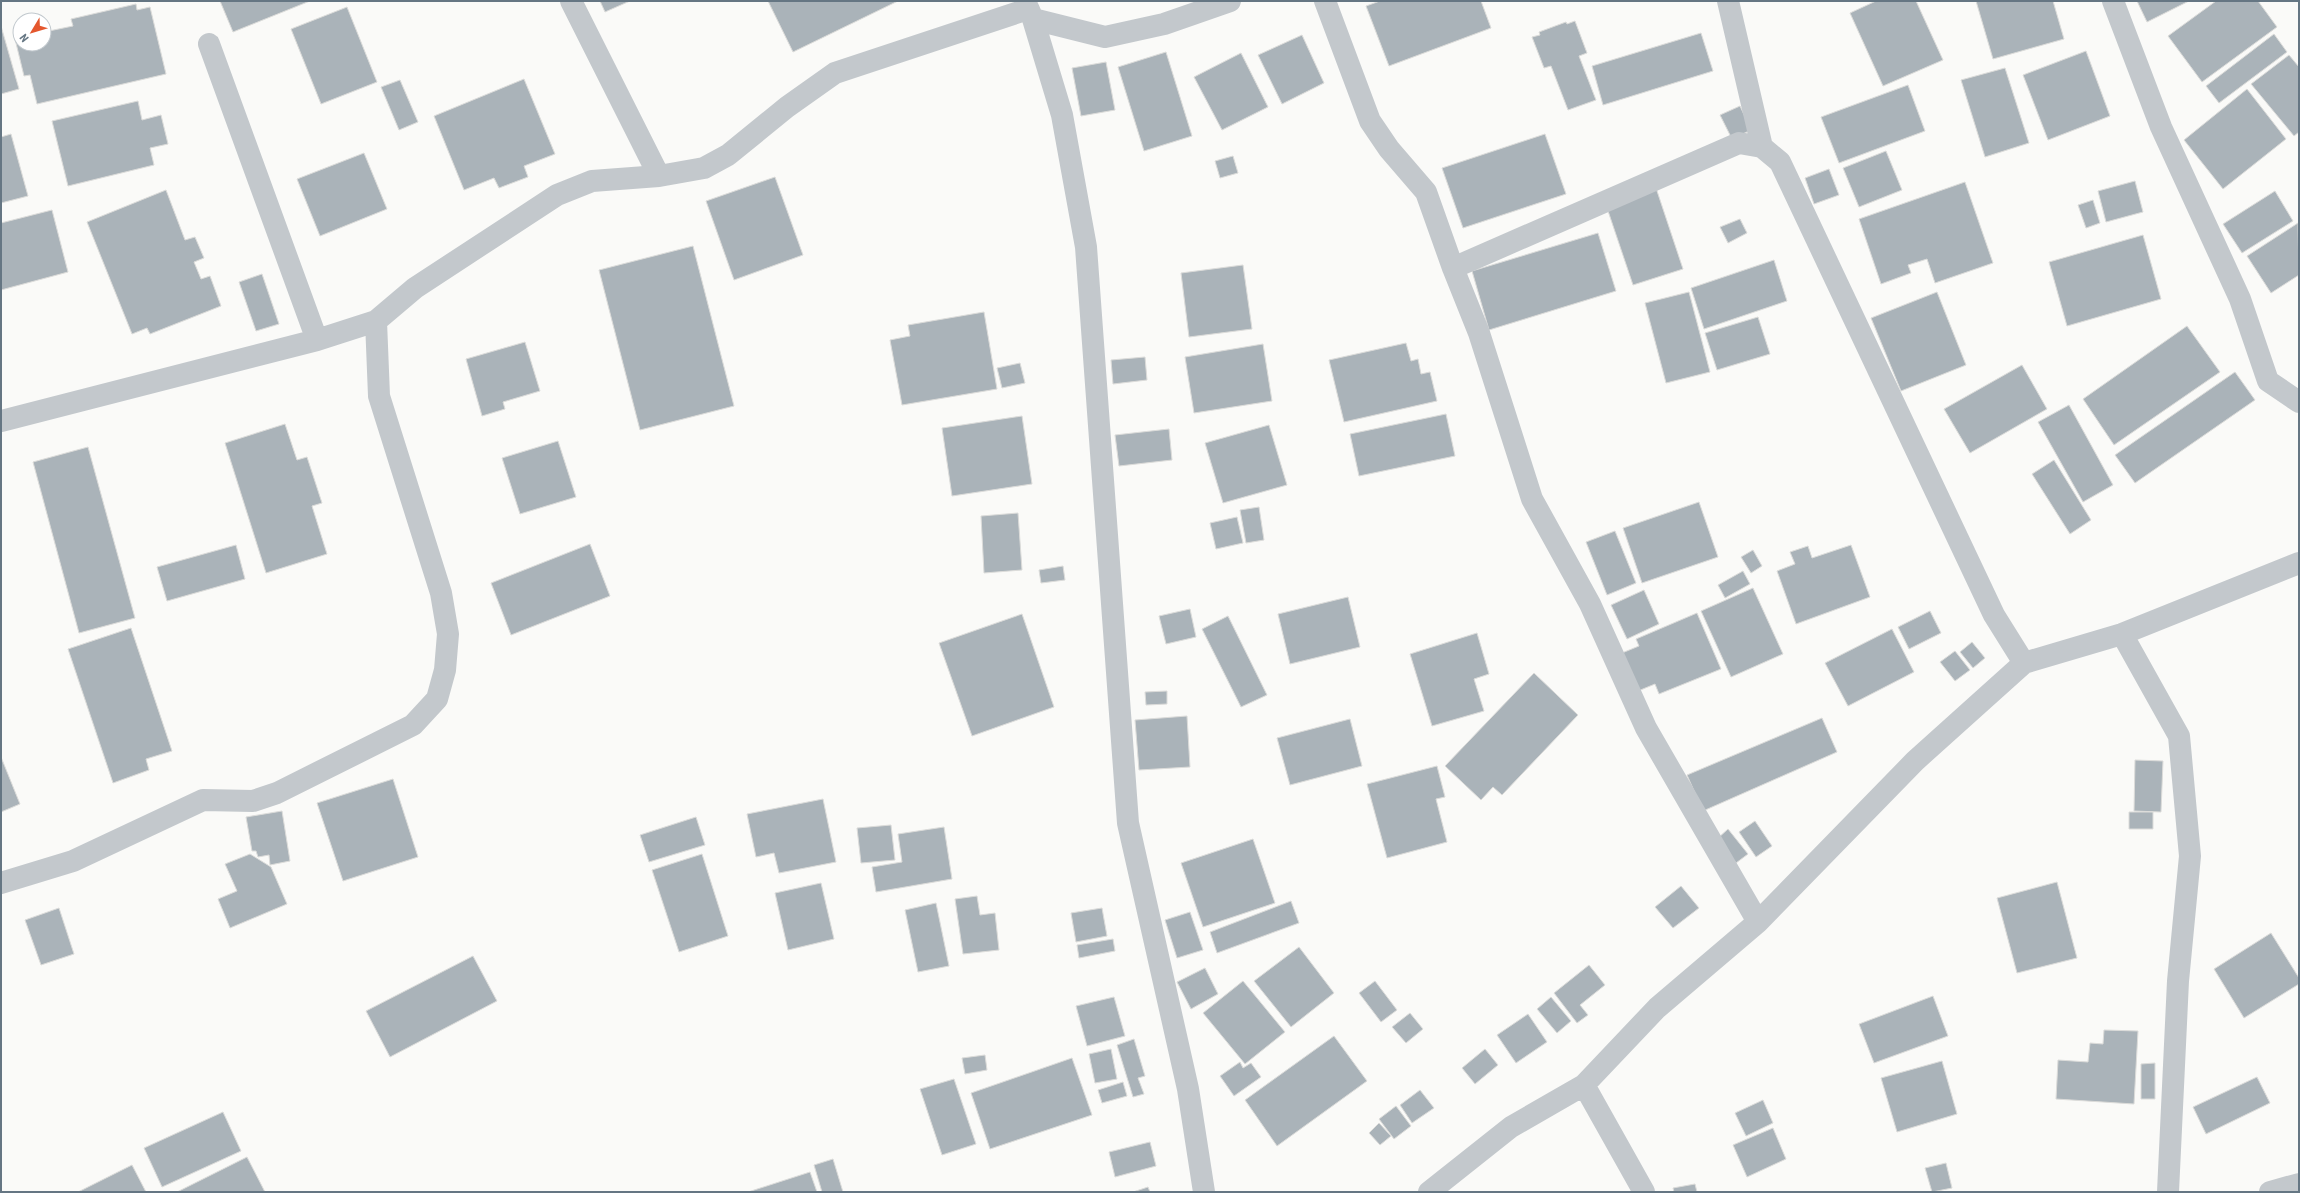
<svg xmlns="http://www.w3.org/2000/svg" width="2300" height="1193" viewBox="0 0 2300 1193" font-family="'Roboto Condensed',sans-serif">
<rect width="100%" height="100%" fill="#fafaf8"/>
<path fill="#aab3b9" stroke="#dcdcda" d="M220,1H310L233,32Z
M600,1H630L605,12Z
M768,1H898L793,52Z
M1380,1H1481L1491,28L1389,66L1366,6Z
M1876,1H1916L1943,60L1883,86L1850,13Z
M1976,1H2053L2064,39L1993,59Z
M2137,1H2189L2147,22Z
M2216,1H2258L2277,27L2202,82L2168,36Z
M136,4L137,10L150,7L166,74L37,104L30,75L24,76L15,39L20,37V44H44V32L73,26L71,19Z
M347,7L377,82L321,104L291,29Z
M1575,21L1587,53L1579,56L1596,100L1568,110L1551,66L1544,68L1532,37L1540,35L1539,32L1566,22L1567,24Z
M1,26L19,89L1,94Z
M1701,33L1713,71L1603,105L1592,66Z
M2274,34L2287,52L2219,103L2206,86Z
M1302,35L1324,83L1282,104L1258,55Z
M2086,51L2110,116L2048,140L2023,75Z
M1166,52L1192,136L1144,151L1118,67Z
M1241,53L1268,107L1222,130L1194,77Z
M2289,55L2299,67V132L2294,136L2251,84Z
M1106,62L1115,110L1081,116L1072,68Z
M2005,68L2029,143L1985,157L1961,80Z
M524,79L555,154L524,166L528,177L499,188L494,178L464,190L434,116Z
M400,80L418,122L399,130L381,87Z
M1908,85L1925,131L1839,163L1821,117Z
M2247,89L2286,139L2223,189L2184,140Z
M138,101L142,120L161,115L168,144L150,148L154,165L68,186L52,121Z
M1740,106L1751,130L1732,139L1720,115Z
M11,134L28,196L1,203V137Z
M1545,134L1566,194L1463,228L1442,168Z
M1886,151L1902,190L1859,207L1843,168Z
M364,153L387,209L320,236L297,179Z
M1233,156L1238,173L1220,178L1215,161Z
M1829,169L1839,195L1814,204L1805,178Z
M775,177L803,255L734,280L706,201Z
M2135,181L2143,212L2106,222L2098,191Z
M1965,182L1993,263L1935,283L1927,259L1908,265L1911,273L1881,284L1859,219Z
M1656,188L1683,269L1633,285L1606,205Z
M166,190L185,240L195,237L204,258L194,262L201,279L210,276L221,306L150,334L147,328L132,334L87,222Z
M2275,191L2293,221L2242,253L2223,224Z
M2093,200L2100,223L2086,228L2078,205Z
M52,210L68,272L1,290V223Z
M1740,219L1747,233L1728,243L1720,227Z
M2298,223L2299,275L2271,293L2247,256Z
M1598,233L1616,291L1489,330L1472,271Z
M2143,235L2161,299L2067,326L2049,262Z
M693,246L734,406L640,430L599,270Z
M1774,260L1787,301L1704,329L1691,288Z
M1243,265L1252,329L1189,337L1181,273Z
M262,274L279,324L256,331L239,282Z
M1689,292L1710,372L1666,383L1645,303Z
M1937,292L1966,365L1901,391L1871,318Z
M984,312L997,389L902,405L890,340L910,336L908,325Z
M1758,317L1770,354L1717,370L1705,333Z
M2187,326L2220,372L2114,445L2083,399Z
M525,342L540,391L503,402L505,409L482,416L466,359Z
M1406,343L1411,361L1418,359L1421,374L1430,372L1437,401L1344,422L1329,360Z
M1263,344L1272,401L1194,413L1185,357Z
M1145,357L1147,380L1113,384L1111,360Z
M1020,363L1025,383L1002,388L997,368Z
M2022,365L2047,409L1970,453L1944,409Z
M2235,372L2255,400L2135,483L2115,455Z
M2069,405L2113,485L2083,502L2038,422Z
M1446,414L1455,456L1359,476L1350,434Z
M1022,416L1032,484L952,496L942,428Z
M285,424L297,460L307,457L322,503L312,506L327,554L266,573L225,443Z
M1269,425L1287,485L1223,503L1205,443Z
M1169,429L1172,460L1119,466L1115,435Z
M558,441L576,497L520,514L502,458Z
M88,447L135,618L79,633L33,462Z
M2054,460L2091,520L2070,534L2032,474Z
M1699,502L1718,557L1642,583L1623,528Z
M1259,507L1264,540L1246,543L1240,510Z
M1018,513L1022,570L984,573L981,516Z
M1237,517L1243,543L1216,549L1210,523Z
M1615,531L1636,583L1607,595L1586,542Z
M590,544L610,596L511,635L491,583Z
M236,545L245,579L167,601L157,567Z
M1851,545L1870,597L1796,624L1777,571L1795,564L1790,552L1808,546L1812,558Z
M1753,550L1762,566L1751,573L1741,557Z
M1063,566L1065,580L1041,583L1039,570Z
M1743,571L1750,584L1725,598L1718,585Z
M1753,588L1783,654L1731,677L1701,611Z
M1644,590L1659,624L1627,639L1611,605Z
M1348,597L1360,647L1290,664L1278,614Z
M1190,609L1196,637L1166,644L1159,616Z
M1930,611L1941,633L1909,649L1898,627Z
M1697,613L1721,669L1659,694L1655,684L1638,691L1622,653L1639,646L1636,639Z
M1022,614L1054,707L972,736L939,643Z
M1228,616L1267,695L1241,707L1202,629Z
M131,628L172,751L146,759L149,770L113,783L68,649Z
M1892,629L1914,672L1848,706L1825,663Z
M1477,633L1489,674L1474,679L1484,711L1432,726L1410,654Z
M1972,642L1985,658L1973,668L1960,652Z
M1955,651L1970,670L1955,681L1940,662Z
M1534,673L1578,715L1502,795L1493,787L1481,800L1445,766Z
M1167,691V704L1146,705L1145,692Z
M1187,716L1190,767L1139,770L1135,720Z
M1822,718L1837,752L1703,811L1687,775Z
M1350,719L1362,766L1290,785L1277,738Z
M1,757L20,804L1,812Z
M2135,760L2163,761L2161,812L2134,811Z
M1437,766L1445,797L1436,799L1447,842L1387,858L1367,784Z
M393,779L418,857L343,881L317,803Z
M823,799L836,862L779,873L774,853L756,857L747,814Z
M282,811L290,861L270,865L269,855L258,857L256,851H252L246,817Z
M2129,812H2153V829H2129Z
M696,817L705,845L649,862L640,835Z
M1755,821L1772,846L1756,857L1739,832Z
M891,825L895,860L861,863L857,828Z
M944,827L952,879L876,892L872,867L902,862L898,834Z
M1728,829L1748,854L1736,863L1717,839Z
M1253,839L1275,903L1203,927L1181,863Z
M250,854L271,867L287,904L230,928L218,899L237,891L225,864Z
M702,854L728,936L679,952L652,870Z
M2057,882L2077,958L2017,973L1997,898Z
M821,883L834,939L788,950L775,893Z
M1681,886L1699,908L1673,928L1655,907Z
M977,896L980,915L995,913L999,950L963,954L955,899Z
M1291,901L1299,923L1217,953L1210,932Z
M936,903L949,966L918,972L905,910Z
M59,908L74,954L41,965L25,920Z
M1102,908L1107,936L1076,942L1071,913Z
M1190,912L1203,950L1177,958L1165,920Z
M2271,933L2299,978V984L2244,1018L2214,969Z
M1113,939L1115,951L1079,958L1077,945Z
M1299,947L1334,993L1291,1027L1254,981Z
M473,956L497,1001L390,1057L366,1011Z
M1589,965L1605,985L1580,1005L1588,1015L1577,1023L1554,993Z
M1205,968L1218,994L1191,1009L1177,982Z
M1243,981L1285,1032L1245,1064L1203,1013Z
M1375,981L1397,1010L1381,1022L1359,993Z
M1933,996L1948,1036L1874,1063L1859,1024Z
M1114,997L1125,1036L1087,1046L1076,1006Z
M1551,997L1571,1021L1557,1033L1537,1009Z
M1410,1013L1423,1029L1406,1043L1392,1027Z
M1528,1014L1547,1042L1516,1063L1497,1035Z
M2104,1030L2138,1031L2134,1104L2056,1099L2058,1060L2088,1062L2090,1043L2103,1044Z
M1334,1036L1367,1081L1277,1146L1245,1100Z
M1134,1039L1145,1076L1138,1078L1144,1094L1133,1097L1117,1045Z
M1111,1049L1117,1079L1095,1083L1089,1054Z
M1485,1049L1498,1065L1475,1084L1462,1068Z
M985,1055L987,1070L965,1074L962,1058Z
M1072,1058L1092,1115L990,1149L971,1093Z
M1942,1061L1957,1114L1897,1132L1881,1078Z
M1240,1062L1243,1068L1251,1063L1261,1077L1234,1096L1220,1076Z
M2155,1063V1099H2141V1064Z
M2257,1077L2270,1103L2206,1134L2193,1107Z
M954,1079L976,1144L942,1155L920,1089Z
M1123,1082L1127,1096L1102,1103L1098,1090Z
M1420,1090L1434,1108L1412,1123L1400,1105Z
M1763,1100L1773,1123L1746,1136L1735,1113Z
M1396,1106L1411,1126L1394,1139L1379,1119Z
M223,1112L241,1151L162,1187L144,1148Z
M1379,1123L1391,1136L1380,1145L1369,1133Z
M1773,1128L1786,1159L1747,1177L1733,1145Z
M1150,1142L1156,1166L1115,1177L1109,1152Z
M247,1157L265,1192H177Z
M833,1159L843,1192H822L814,1165Z
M1946,1163L1952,1188L1932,1192L1925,1168Z
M132,1165L146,1192H78Z
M810,1172L817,1192H748Z
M1695,1184L1697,1192H1674L1673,1188Z
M1148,1187L1150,1192H1133Z"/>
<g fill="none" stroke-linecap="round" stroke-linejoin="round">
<path stroke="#c3c8cc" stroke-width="22" d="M571,1L659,176
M1025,1L1033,19L1062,115L1086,247L1128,823L1188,1089L1204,1192
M1325,1L1370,121L1389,149L1426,192L1453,268L1479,333L1532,499L1590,604L1646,728L1758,922L1657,1008L1584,1085L1511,1127L1429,1192
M1728,1L1762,147
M2113,1L2161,127L2240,299L2268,381L2299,402
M1033,19L1105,37L1164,24L1230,1
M209,44L317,340
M1453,268L1739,143L1762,147L1780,162L1994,615L2024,663
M1,421L317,340L376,321L415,288L557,195L592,181L659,176L704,168L728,155L787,107L835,73L1028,9
M2122,634L2179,736L2190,856L2178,981L2168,1192
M1,883L73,861L203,800L253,801L277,793L413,725L437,699L445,670L448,634L441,593L379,396L376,321
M1758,922L1915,761L2024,663L2122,634L2299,563
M1584,1085L1644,1192
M2270,1192L2299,1184"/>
</g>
<rect width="2300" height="1193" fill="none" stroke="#657683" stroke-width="4"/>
<g transform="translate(32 32) rotate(232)"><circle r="19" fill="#ffffff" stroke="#c1c8cd"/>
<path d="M0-3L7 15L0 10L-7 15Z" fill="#e4572e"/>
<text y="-6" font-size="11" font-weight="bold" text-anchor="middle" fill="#657683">N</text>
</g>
</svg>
